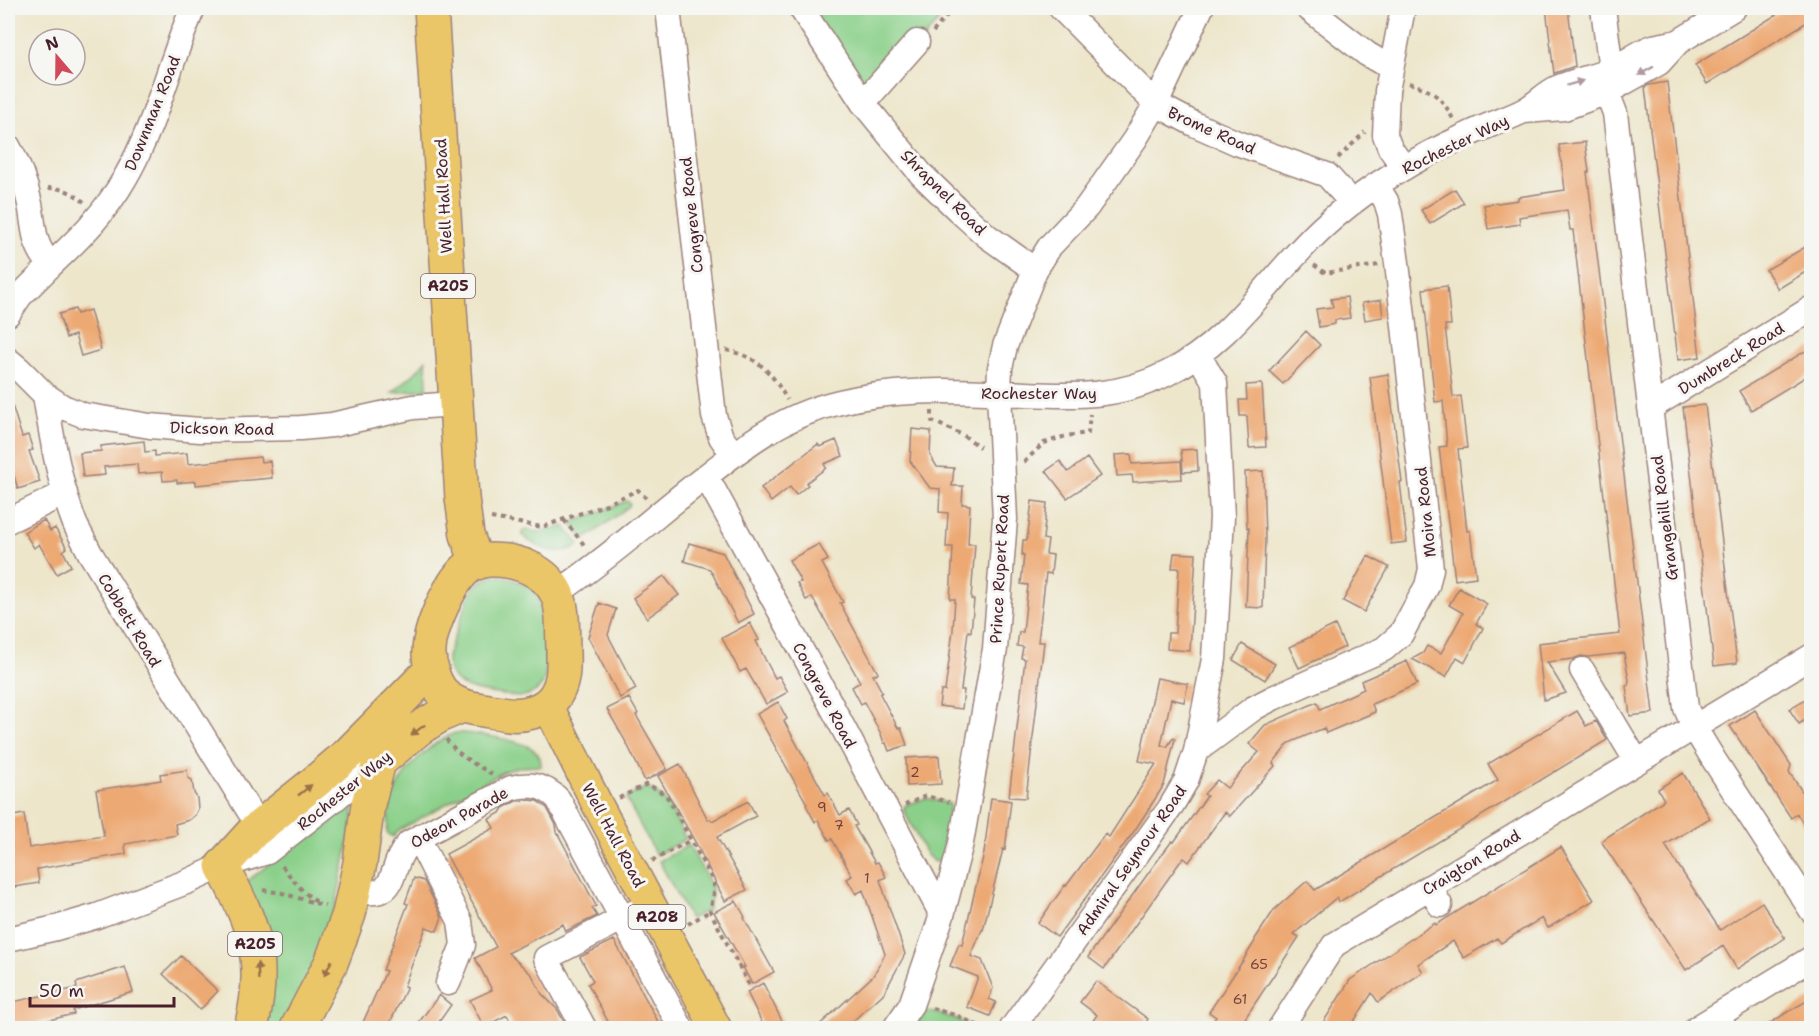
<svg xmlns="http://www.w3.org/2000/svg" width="1819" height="1036" viewBox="0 0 1819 1036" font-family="'Shantell Sans',sans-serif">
<rect width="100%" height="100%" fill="#f6f6f2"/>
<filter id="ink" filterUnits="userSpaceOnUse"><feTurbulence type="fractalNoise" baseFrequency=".0167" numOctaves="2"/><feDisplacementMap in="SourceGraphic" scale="12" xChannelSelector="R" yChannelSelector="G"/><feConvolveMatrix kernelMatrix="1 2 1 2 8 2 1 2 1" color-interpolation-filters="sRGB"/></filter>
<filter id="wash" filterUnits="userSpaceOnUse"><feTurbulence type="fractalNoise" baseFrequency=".008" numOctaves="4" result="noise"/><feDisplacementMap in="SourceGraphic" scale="24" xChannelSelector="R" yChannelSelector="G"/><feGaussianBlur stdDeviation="1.35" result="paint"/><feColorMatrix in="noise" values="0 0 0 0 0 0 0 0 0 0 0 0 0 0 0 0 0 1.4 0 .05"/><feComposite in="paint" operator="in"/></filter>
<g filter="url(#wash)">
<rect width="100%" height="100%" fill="#ede6cb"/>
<path fill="#8bd08a" stroke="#6a785a" stroke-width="1.5" d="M809,8H949L921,42L873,84L862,82Z
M426,360L427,389L392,393L416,372Z
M627,501L630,504L628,507L584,540L571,523Z
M564,526L579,545C560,557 538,550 522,535V532L525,530L539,532Z
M499,576C511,578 529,584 536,594C542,602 548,672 544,681C539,692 529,696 518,697C490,692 446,694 447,657L470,594C477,583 485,577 499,576Z
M455,733C471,732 522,740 534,750C539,754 541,759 541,766L517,767L503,772L399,830L393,837L387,833C388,819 389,804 395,791C405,768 431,742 455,733Z
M646,787C670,798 674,817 686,839L656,855L626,798Z
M926,798L950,804L943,857L939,861L934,862L926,854L903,809L906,805Z
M351,801H354L352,828L328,941L285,1028H263L246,882Z
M689,845L711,885L712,894L708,910L690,919L659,861Z
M925,1011C944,1014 959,1019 975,1028H914Z"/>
<g id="blocks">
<path fill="#eda973" d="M1546,8H1568L1575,66L1555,73L1554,74Z
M1787,8H1812V19L1707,84L1695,65Z
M1667,82L1700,357L1678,360L1645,87L1649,85Z
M1585,142L1589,172H1587L1653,713L1630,716L1626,686L1628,685L1629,680L1624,653L1588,657L1581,656L1573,659L1547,662L1566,693L1544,700L1538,643L1620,634L1573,230H1570L1567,210L1519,217L1520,224L1488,229L1484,205L1518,200V197L1565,190L1559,145Z
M1455,189L1464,203L1430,224L1421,210Z
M1812,243V268L1778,289L1766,270Z
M1447,286L1451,325H1445L1453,397L1461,396L1467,448L1458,449L1467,531H1470L1476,577L1455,580L1439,447L1447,446L1443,401L1435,402L1423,289Z
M1347,297L1350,318L1335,320V324L1319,327L1316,309L1333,307L1331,299Z
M1381,300L1383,317L1365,320L1362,303Z
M75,309L77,314L90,310L101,350L81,356L75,335L66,338L59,314Z
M1306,331L1320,345L1283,384L1269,371Z
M1812,347V373L1751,410L1739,391Z
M1388,374L1402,482H1400L1407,542L1391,544L1370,377Z
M1262,384L1266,447L1249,448L1247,416H1240L1239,400H1247L1246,385Z
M8,402H11L22,437L28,435L33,450L29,451L40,482L18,489L8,456Z
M1705,405L1737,663L1714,666L1683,407Z
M912,429L931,431L930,455L937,467L954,468L952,486H963L962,504L970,505L968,544H975L971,599L974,600L971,632L968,631L961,690H964L962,709L939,706L941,691H945L953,630L955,599H950L953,547H946L948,513L939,512L940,489L930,488L910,461Z
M836,440L843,456L824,464L826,468L806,483L808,485L796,495L790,487L771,502L761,488L818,444L820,447Z
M144,441L145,452L155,451V456L187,453L188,464L260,457L261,462L270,461L272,478L196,485V481L177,483V480L163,481L162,472L138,474L137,464L104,467L105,475L83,477L80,453L101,451V446Z
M1197,449L1198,471L1183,472L1181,450Z
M1131,454L1132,464L1181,461L1182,479L1133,482L1132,475L1117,476L1115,455Z
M1087,458L1100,476L1067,498L1046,471L1060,461L1068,472Z
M1263,471L1265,538L1263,608L1246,607L1249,528H1247L1245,472Z
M1032,501L1047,503L1043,539L1048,540L1046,554L1053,555L1051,574L1046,573L1038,642H1044L1026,798L1009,797L1025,659L1021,658L1023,647L1017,646L1019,632H1023L1028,585L1021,584L1024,555H1022L1023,540H1027Z
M44,520L50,531L55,528L67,548L63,551L71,566L57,574L39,544L34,548L24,532Z
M689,543L723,553L754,614L738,623L710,569L684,561Z
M819,544L828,560L822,563L843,602L840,603L878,673L873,675L882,692L880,694L898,728H901L907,745L889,751L886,743H884L881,734L864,702L861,704L852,687L860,682L812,597L806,600L797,583L801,582L789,560Z
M1174,553L1196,554L1190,651L1167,649L1168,633H1175L1179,568H1172Z
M1368,556L1389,567L1364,612L1343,601Z
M664,576L679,595L647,618L633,598Z
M1459,588L1487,604L1476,624L1483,628L1465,662L1457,657L1446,677L1412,659L1423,653L1427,646L1441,653L1463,613L1449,605Z
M599,603L616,609L608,635L636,689L620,698L588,637Z
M750,623L759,640L756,641L765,659L775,678L779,676L788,692L766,704L746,669L740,672L722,638Z
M1335,625L1345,647L1299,668L1289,647Z
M1242,644L1275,664L1265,680L1233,660Z
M1407,661L1417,684L1372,704L1375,712L1326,733L1324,728L1289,743L1273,763L1275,766L1230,816L1225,812L1189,862L1184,858L1180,862L1104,969L1088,957L1152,868L1172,841L1174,842L1207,796L1204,794L1217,780L1227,788L1259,752L1249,744L1265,725L1317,702L1320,709L1364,689L1361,681Z
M1157,678L1188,684L1184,702L1171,699L1161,745L1167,747L1173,738L1175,739L1164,785L1135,830L1057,937L1038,923L1065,885L1066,886L1105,834L1109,837L1156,764L1139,761Z
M1812,695V716L1799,724L1789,709Z
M629,698L638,714L636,715L667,769L645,781L627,744L607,709Z
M778,702L787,719L784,721L825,795L828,793L840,815L849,810L857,825L854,826L865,845L875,863L878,862L886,877L880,880L905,954L884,993L844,1029H815L873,976L885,954L863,890L856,894L847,879L852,876L832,839L829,840L818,820L815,822L806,805L807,804L757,714Z
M1755,710L1791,765L1789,772L1812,806V837L1797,814L1791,818L1730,726Z
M1577,711L1586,726L1596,721L1607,740L1339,902L1337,897L1294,934L1299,937L1238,1029H1208L1216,1017L1209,1012L1244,959L1255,941V939L1274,910L1307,881L1315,890L1498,780L1488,764Z
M939,756L941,784L907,786L906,758Z
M680,764L708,820L710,819L712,821L748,801L756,816L717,837L747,890L725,901L698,847L658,776Z
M187,770L188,778L192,780L194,793L197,798L198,809L195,815L189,820L175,824L177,835L125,844L126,854L37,869L39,883L8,888V817L24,814L29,848L104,836L96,790L161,780L160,774Z
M1683,773L1710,818L1665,845L1720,930L1762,902L1785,938L1737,969L1723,946L1686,970L1601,841L1664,800L1658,789Z
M991,798L1011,801L1005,850L1003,849L983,930H982L971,956L982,960L993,988L989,999L996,1002L990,1016L967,1007L978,977L950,966L959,944L962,945L975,890L984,853Z
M530,800L537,801L547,808L556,825L557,832L596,906L592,908L597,916L566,931L563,924L508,953L532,975L542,994L557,1009L568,1029H514L507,1015L484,1027L470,1000L492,990L475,958L496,947L446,854L494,828L489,819L500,813L503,808L516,801Z
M1561,847L1594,900L1548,928L1542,918L1501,943L1497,938L1464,958L1453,941L1418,964L1423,972L1378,1002L1372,993L1349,1029H1319L1350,980L1435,923L1436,925Z
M414,878L424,881L442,917L437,931L426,927L404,986L407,987L387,1029H360L386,971L383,970L408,904L405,903Z
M736,901L745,917L744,918L774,972L752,984L743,967H745L714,912Z
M614,940L662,1029H612L588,984L593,981L580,957Z
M181,956L218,991L200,1010L163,974Z
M125,967L133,992L73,1010L74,1014L24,1026L23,1022L8,1025V1003L77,988L76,983Z
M1096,981L1148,1019L1142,1029H1087L1097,1015L1080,1002Z
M763,983L786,1029H765L747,992Z
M439,995L451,1005L434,1029H414Z
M1812,998V1029H1761L1789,1011Z"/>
</g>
</g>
<g filter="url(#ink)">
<use href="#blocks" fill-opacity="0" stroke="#9c827b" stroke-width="1.5"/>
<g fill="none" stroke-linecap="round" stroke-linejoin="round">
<g stroke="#9c827b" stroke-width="27">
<path id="minor" d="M668,8L714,416L721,437L733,454
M801,8L863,103L921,174L958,210L987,236L1035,270
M1061,8L1156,104L1194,124L1237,143L1327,175L1352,203
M1308,8L1367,54L1379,61L1392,63
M1403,8L1387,91L1385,135L1390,148L1404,168
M1603,8L1610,62L1614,69
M1607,92L1615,113L1686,708L1694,727L1714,760L1812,911
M863,103L917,42
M1524,111L1564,108L1607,92L1659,63L1678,42L1734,8
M8,146C18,163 26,185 30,204C35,230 32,244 51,265L20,296L8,314
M51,265C79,239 106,212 125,178C156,125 169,63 193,8
M8,360L19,369L45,395L63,407L83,415L150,426L200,430L301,428L332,425L413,407L455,404
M45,395C52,438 59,483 75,524C80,534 85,543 90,553L259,827
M1650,408L1812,308
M706,476L820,684L942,915
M8,521L65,493
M557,593C605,561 649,521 695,485C742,447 780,416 840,402C892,389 949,390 1002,393C1063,395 1111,402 1168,373C1233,341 1271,275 1323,227C1360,193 1403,166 1448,144C1463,137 1479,129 1495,123C1505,119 1516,115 1525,110C1536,104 1546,93 1557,88C1575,80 1595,77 1613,69C1626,63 1638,52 1653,47C1661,45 1670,44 1678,42
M1582,670L1637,762
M1196,751L1254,708L1273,698L1384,649L1401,634L1427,586L1431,569L1397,263L1390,214L1386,201L1376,185
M418,838L460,921L463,945L448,983
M1429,887L1440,905
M355,890C402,902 386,867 409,843L511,788C530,783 544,785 558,799L681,1028
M8,939L56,928L97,916L189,881L222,866L267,852L336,798L379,762
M584,1028L546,958L635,912
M895,1028L911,1005L942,915L961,843L995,649L1005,519L999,392L1000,368L1005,346L1035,270L1050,246L1087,207L1135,139L1156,104L1201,8
M1012,1028L1170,808L1186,781L1196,751L1214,659L1222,517L1215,383L1198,355
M1280,1028L1334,945L1812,656
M1697,1028L1812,958"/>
</g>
<g stroke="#9c827b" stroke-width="33">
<path id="major" d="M547,704L598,806L716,1028"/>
</g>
<g stroke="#9c827b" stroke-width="36">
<path id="highway" d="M431,8L462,498L467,535L477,563
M492,560C516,560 545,569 557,594C564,609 562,631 563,648C563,665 565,681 555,696C543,713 521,717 502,713C484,710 460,709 446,696C435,686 430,669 429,655C428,631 450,580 470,566C477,562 484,560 492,560Z
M251,1028C268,959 254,927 222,866L253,832L314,783L349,753L432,669
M297,1028L331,963L349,914L360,863L368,804L379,762L420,728L441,715L462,706"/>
</g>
<path stroke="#9c827b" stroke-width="4" stroke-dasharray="4.5 4.5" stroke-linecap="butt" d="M933,32L953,8
M1409,83C1434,91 1443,98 1454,121
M1338,158L1365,132
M48,188C63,188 72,192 84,202
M1314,265L1325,273L1379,265
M726,350C758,357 772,372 787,400
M932,411V421L963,435L980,447
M1024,462L1044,443L1066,436L1088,433L1090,414
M491,518L542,527L607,504L638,490L646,498
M564,520L586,547
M446,739C458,755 475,765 492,774
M619,798L647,784L661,792L668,798L714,883V893L710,911L749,985
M905,805L926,796L949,802
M652,861L691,840
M282,866C293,880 303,893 318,903
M263,890L282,893L325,906
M688,924L710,911
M932,1008L958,1016L983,1028"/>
<use href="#minor" stroke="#fff" stroke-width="24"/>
<use href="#major" stroke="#ebc669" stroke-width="30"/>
<use href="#highway" stroke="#ebc669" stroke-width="33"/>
</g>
<defs><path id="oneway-solid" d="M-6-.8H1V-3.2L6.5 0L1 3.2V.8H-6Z" transform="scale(1.5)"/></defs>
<g fill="#ae9aa0">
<use href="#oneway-solid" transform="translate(1646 71) rotate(151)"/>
<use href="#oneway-solid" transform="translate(1575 83) rotate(-17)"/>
</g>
<g fill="#9a724a">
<use href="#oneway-solid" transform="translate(418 730) rotate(143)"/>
<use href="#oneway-solid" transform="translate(305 790) rotate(-38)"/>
<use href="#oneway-solid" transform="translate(328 968) rotate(116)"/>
<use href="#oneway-solid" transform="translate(258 971) rotate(-93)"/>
</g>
</g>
<g text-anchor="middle" stroke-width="6" stroke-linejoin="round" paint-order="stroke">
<g font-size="14" fill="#73423d">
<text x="915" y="777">2</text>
<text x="822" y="812">9</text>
<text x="839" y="830">7</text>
<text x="867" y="883">1</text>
<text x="1259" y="969">65</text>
<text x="1240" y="1004">61</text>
</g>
<g fill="#f6f6f2" stroke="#7e6067" stroke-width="1.5">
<rect x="421" y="274" width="54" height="24" rx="4.5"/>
<rect x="628.5" y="905" width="57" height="24" rx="4.5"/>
<rect x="228" y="932" width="54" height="24" rx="4.5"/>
</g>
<g font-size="15" font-weight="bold" fill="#4a1f2b">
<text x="448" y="291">A205</text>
<text x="657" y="922">A208</text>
<text x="255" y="949">A205</text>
</g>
<g font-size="16" fill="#4a1f2b" stroke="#f6f6f2">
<text transform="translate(152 113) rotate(-68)" y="6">Downman Road</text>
<text transform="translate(1212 130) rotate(24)" y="6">Brome Road</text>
<text transform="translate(1455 144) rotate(-26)" y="6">Rochester Way</text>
<text transform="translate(944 192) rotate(45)" y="6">Shrapnel Road</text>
<text transform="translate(443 196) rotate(-93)" y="6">Well Hall Road</text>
<text transform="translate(691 215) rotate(-96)" y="6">Congreve Road</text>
<text transform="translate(1731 358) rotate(-32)" y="6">Dumbreck Road</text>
<text x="1039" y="399">Rochester Way</text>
<text transform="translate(222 428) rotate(1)" y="6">Dickson Road</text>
<text transform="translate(1425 512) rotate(-96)" y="6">Moira Road</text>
<text transform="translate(1664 518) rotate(-97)" y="6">Grangehill Road</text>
<text transform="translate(999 569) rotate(-87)" y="6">Prince Rupert Road</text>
<text transform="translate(130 620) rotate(59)" y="6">Cobbett Road</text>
<text transform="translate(825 695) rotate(62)" y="6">Congreve Road</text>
<text transform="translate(344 790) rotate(-39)" y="6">Rochester Way</text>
<text transform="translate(459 817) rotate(-29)" y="6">Odeon Parade</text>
<text transform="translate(614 835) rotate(62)" y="6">Well Hall Road</text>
<text transform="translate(1131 860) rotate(-55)" y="6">Admiral Seymour Road</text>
<text transform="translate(1471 862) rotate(-31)" y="6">Craigton Road</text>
</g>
</g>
<rect width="1819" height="1036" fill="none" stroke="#f6f6f2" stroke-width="30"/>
<g transform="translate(57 57) rotate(340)"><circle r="28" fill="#f6f6f2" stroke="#b1a0a2" stroke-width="1.5"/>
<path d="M0-4.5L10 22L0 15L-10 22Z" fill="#d1495b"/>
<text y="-9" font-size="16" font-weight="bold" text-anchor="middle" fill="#4a1f2b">N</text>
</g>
<path d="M30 997v9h144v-9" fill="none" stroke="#4a1f2b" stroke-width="3"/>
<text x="39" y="997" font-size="18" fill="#4a1f2b" stroke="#f6f6f2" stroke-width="4.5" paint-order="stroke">50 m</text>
</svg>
